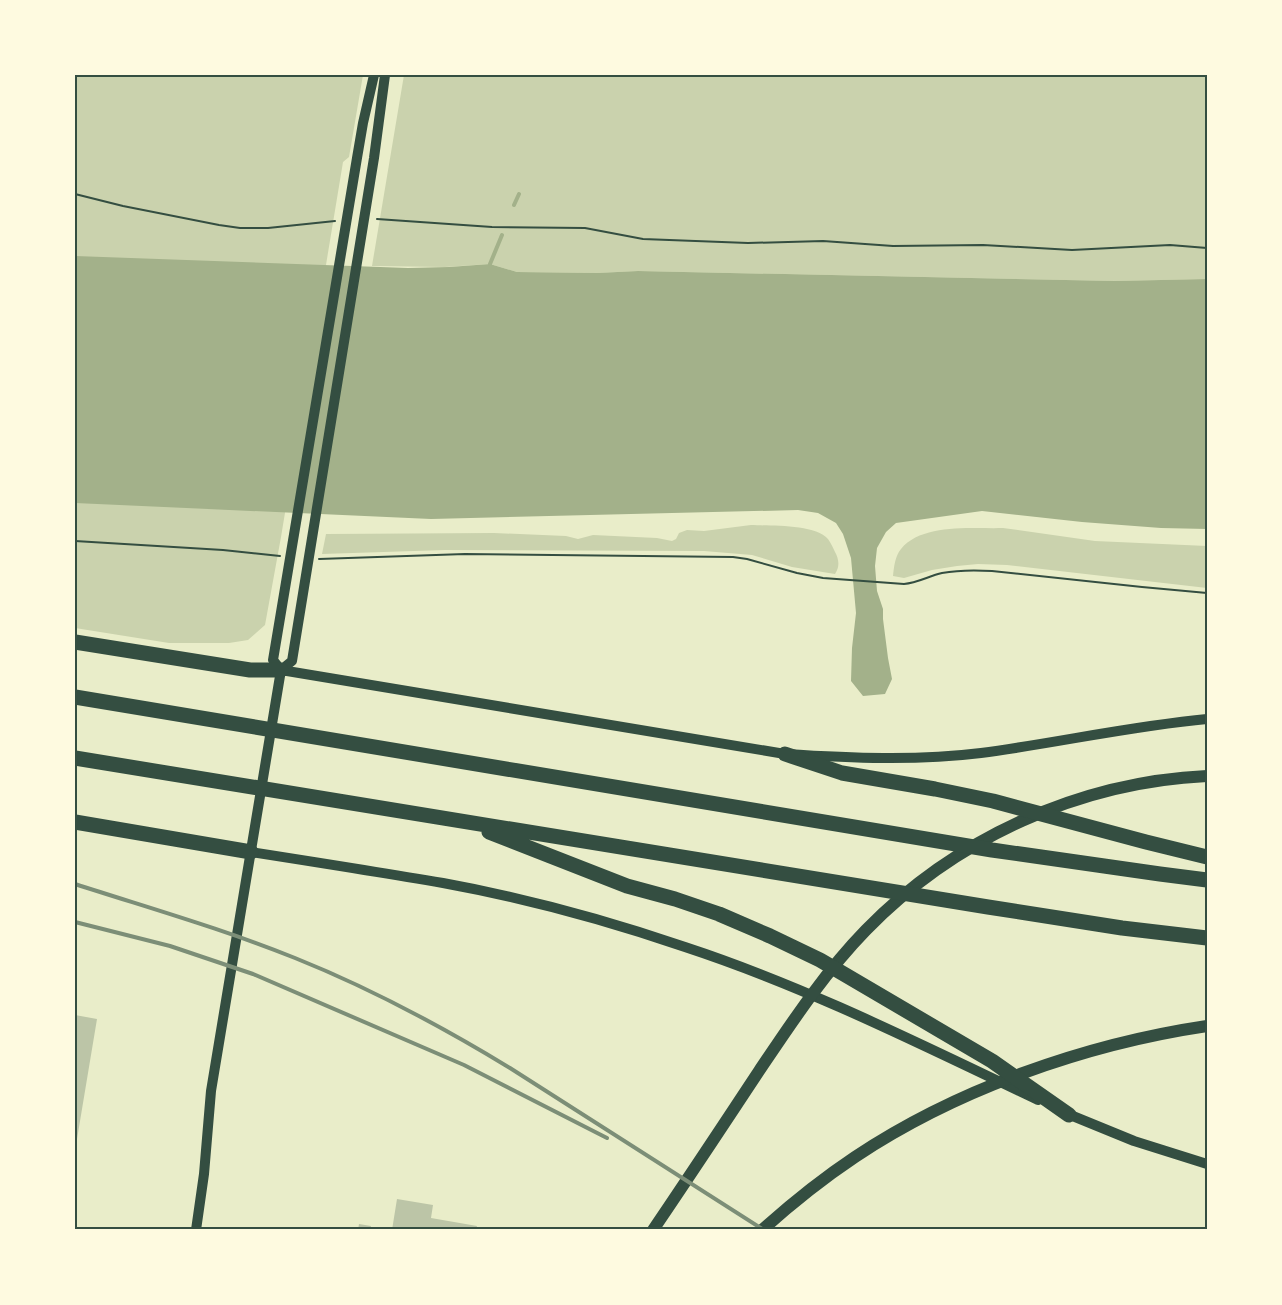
<svg xmlns="http://www.w3.org/2000/svg" width="1282" height="1305" viewBox="0 0 1282 1305" font-family="Signika,sans-serif">
<rect width="100%" height="100%" fill="#e9edc9"/>
<path fill="#cad2ad" d="M75,75H363L349,157L343,162L281,537L265,625L248,640L229,643H169L75,628Z
M404,75H1207V279L1115,281L638,271L597,273L517,272L490,264L445,267L372,266Z
M751,525C770,526 815,524 828,539C831,543 833,548 835,552C839,559 840,567 835,574L792,567L752,555L704,551L445,550L322,554L326,534L494,533L566,536L578,539L593,535L657,538L672,541L676,539L679,533L687,530L704,531Z
M1003,528L1095,541L1207,546V588L1007,565L978,564L957,566L932,570L904,578L893,576C894,567 895,556 901,549C922,523 973,529 1003,528Z"/>
<path fill="#a3b18a" d="M75,256L408,268L449,267L490,264L517,272L597,273L638,271L1115,281L1207,279V529L1161,528L1082,522L982,511L896,523L886,532L877,548L875,566L877,591L883,609V619L888,658L892,679L885,694L863,696L851,681L852,648L856,613L851,558L843,534L836,523L818,513L798,510L431,519L75,503Z"/>
<g fill="none" stroke-linecap="round" stroke-linejoin="round">
<path stroke="#a3b18a" stroke-width="4" d="M514,205L519,194
M490,264L502,235"/>
</g>
<path fill="#bcc5a7" d="M75,1015L97,1019L76,1145H75Z
M397,1199L433,1205L431,1218L477,1226L476,1230H392Z
M359,1224L371,1226L370,1230H358Z"/>
<g fill="none" stroke-linecap="round" stroke-linejoin="round">
<path stroke="#344e41" stroke-width="2" d="M75,194L123,206L219,225L240,228H268L335,221
M377,219L492,227L585,228L643,239L748,243L823,241L893,246L983,245L1072,250L1170,245L1207,248
M75,541L223,550L280,556
M319,559L465,554L733,557L747,559L797,573L823,578L904,584C917,583 929,576 942,573C958,570 975,570 992,571L1142,587L1207,593"/>
<path stroke="#344e41" stroke-width="10" d="M281,670L785,754C850,758 917,761 981,753C1057,743 1131,726 1207,719
M281,670L273,660L357,158L363,123L374,75
M251,852C315,862 379,872 443,883C525,898 606,920 685,947C807,987 922,1045 1038,1100
M1063,1112L1134,1141L1207,1164
M196,1230L204,1174L211,1091L281,670L292,661L374,158L385,75"/>
<path stroke="#344e41" stroke-width="12" d="M653,1230C689,1177 724,1124 759,1071C792,1022 825,972 866,930C956,838 1079,782 1207,776
M762,1230C791,1204 822,1179 855,1157C957,1089 1086,1044 1207,1026"/>
<path stroke="#344e41" stroke-width="15" d="M75,642L250,670H281
M75,697L992,850L1160,874L1207,880
M785,754L842,773L935,789L993,801L1146,842L1207,857
M75,758L988,907L1122,928L1207,938
M75,822L251,852
M489,832L627,886L675,899L719,914L770,936L820,960L992,1061L1069,1115"/>
<path stroke="#7c8e77" stroke-width="4" d="M75,884C149,908 223,929 295,958C370,988 441,1026 510,1068L764,1230
M75,922L170,946L253,974L464,1065L607,1138"/>
</g>
<rect width="1282" height="1305" fill="none" stroke="#fefae0" stroke-width="153"/>
<rect x="76" y="76" width="1130" height="1152" fill="none" stroke="#344e41" stroke-width="2"/>
</svg>
